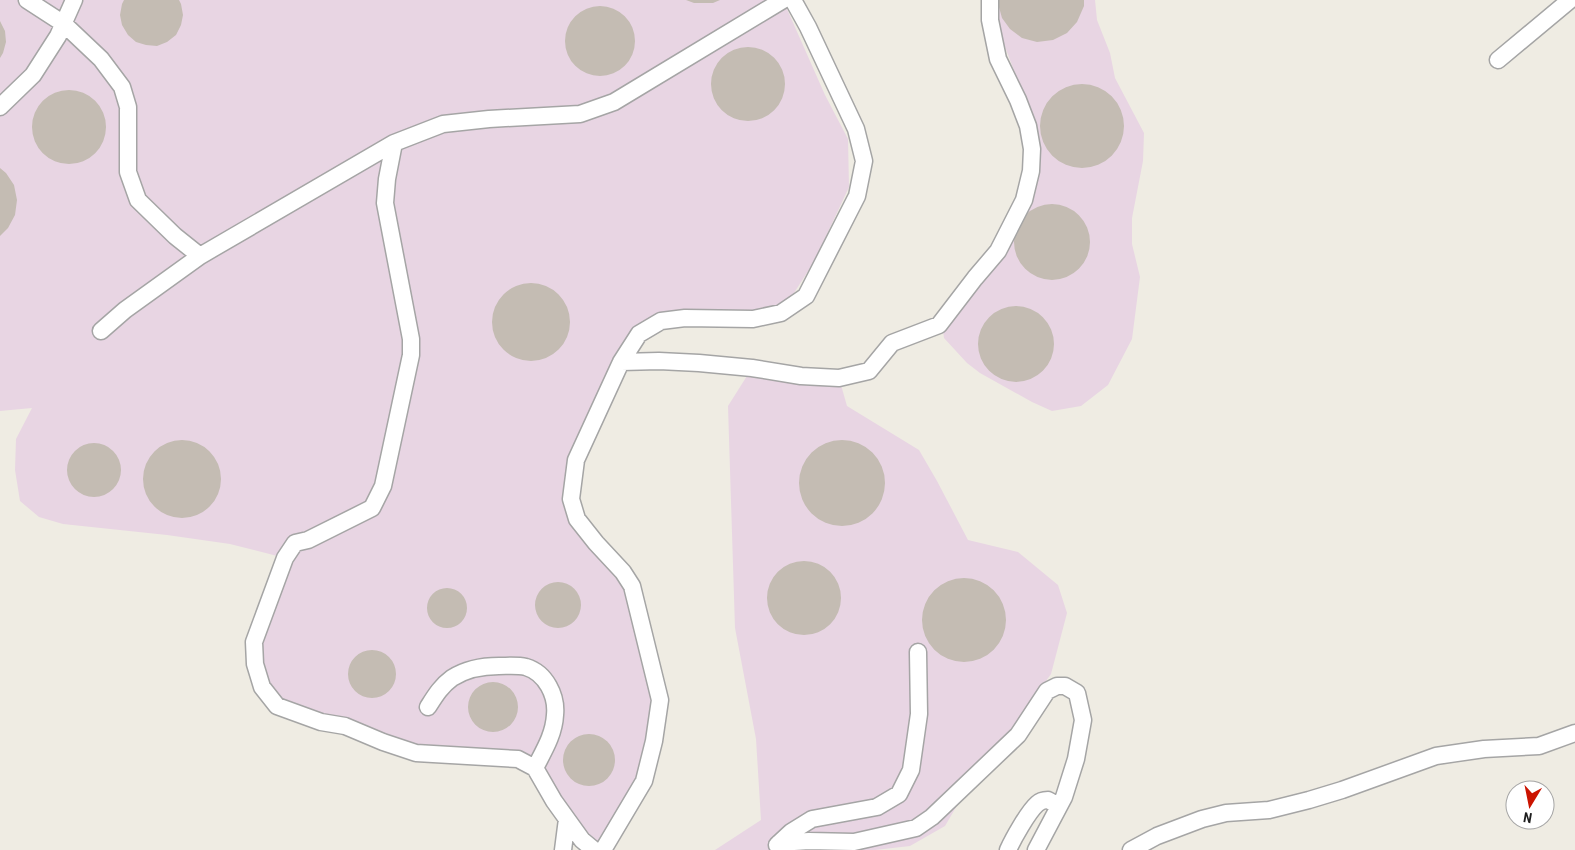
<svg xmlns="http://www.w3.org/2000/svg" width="1575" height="850" viewBox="0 0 1575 850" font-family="'Roboto Condensed',sans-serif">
<rect width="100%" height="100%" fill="#efece3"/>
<path fill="#e8d5e3" d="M0,0H783L825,95L848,139L849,187L814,262L781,313L685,318L639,334L576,460L571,499L623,572L660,700L644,781L594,850L535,768L416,753L277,706L255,664L285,558L230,544L167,535L63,524L39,517L20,501L15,470L16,439L32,408L0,411Z
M996,0H1095L1097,20L1110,53L1115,78L1144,133L1143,161L1132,218V244L1140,277L1132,339L1108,385L1081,406L1052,411L1032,402L980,373L967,363L944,338L942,324L988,266L1030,191L1040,166L1031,115L1002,39Z
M752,368L839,378L847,406L919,450L937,481L968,540L1018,552L1058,585L1067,613L1051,674L962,797L945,826L910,846L875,850H715L761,820L756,739L735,628L728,406Z"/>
<path fill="#c4bcb3" d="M124,0H179L181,4L183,15L181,25L176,35L167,42L157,46L146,45L136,42L128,35L122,25L120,15L122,4Z
M686,0H720L713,3H694Z
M997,0H1084V6L1077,22L1067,33L1053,40L1037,42L1022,38L1010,29L1002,18Z
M565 41a35 35 0 1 1 70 0a35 35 0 1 1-70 0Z
M0,21L5,31L6,42L3,53L0,58Z
M711 84a37 37 0 1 1 74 0a37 37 0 1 1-74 0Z
M1040 126a42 42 0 1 1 84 0a42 42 0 1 1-84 0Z
M32 127a37 37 0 1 1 74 0a37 37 0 1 1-74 0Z
M0,168L6,173L14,185L17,200L15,215L8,228L0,236Z
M1014 242a38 38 0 1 1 76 0a38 38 0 1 1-76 0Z
M492 322a39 39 0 1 1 78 0a39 39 0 1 1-78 0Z
M978 344a38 38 0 1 1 76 0a38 38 0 1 1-76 0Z
M799 483a43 43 0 1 1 86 0a43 43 0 1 1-86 0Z
M143 479a39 39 0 1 1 78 0a39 39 0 1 1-78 0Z
M67 470a27 27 0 1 1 54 0a27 27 0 1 1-54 0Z
M767 598a37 37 0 1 1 74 0a37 37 0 1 1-74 0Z
M922 620a42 42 0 1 1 84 0a42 42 0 1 1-84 0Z
M535 605a23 23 0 1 1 46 0a23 23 0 1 1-46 0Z
M427 608a20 20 0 1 1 40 0a20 20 0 1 1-40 0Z
M348 674a24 24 0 1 1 48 0a24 24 0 1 1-48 0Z
M468 707a25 25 0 1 1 50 0a25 25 0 1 1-50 0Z
M563 760a26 26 0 1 1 52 0a26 26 0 1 1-52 0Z"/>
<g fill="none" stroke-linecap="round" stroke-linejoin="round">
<g stroke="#a5a5a5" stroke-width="19">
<path id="minor" d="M27,0L64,24L101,59L122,87L128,107V172L138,200L175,236L200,256
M1498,60L1570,0
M0,107L33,75L58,36L74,0
M394,143L387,179L385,203L411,339V355L383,486L372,508L308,540L295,543L285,558L254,642L255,664L262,687L277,706L321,722L345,726L383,742L416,753L518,759L535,768L554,801L582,840L594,850
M101,331L125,310L200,256L394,143L443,124L489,119L580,114L614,102L783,0
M621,362L659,361L699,363L752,368L801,376L839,378L869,371L892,343L939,325L975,278L998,251L1024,200L1031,171L1032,149L1028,126L1018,100L998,59L990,20V0
M428,707C435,696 441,686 452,678C466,669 483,666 499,666C508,666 517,665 526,667C546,673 557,696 555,715C554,735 543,752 535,768
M779,843L809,841L854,842L916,828L932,817L1018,735L1047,691L1057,686H1065L1077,693L1083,720L1076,759L1064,797L1036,850
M777,845L791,832L812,819L877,807L899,794L911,770L919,714L918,652
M563,850L567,819
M603,850L644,781L654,741L660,700L632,586L623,572L596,543L577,519L571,499L576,460L621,362L639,334L661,321L685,318L753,319L781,313L806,296L857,196L864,161L856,129L808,27L793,0
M1008,850C1013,839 1028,812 1037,804C1040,801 1044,800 1048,800L1059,806
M1131,850L1157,836L1202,819L1226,813L1269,810L1309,800L1342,790L1436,756L1484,749L1539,746L1575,733"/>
</g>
<use href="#minor" stroke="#fff" stroke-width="16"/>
</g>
<g transform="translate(1530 805) rotate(190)"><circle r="24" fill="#ffffff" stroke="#a5a5a5"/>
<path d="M0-4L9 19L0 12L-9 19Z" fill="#cb1400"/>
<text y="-8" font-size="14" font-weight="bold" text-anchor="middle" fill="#1e1e1e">N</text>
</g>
</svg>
